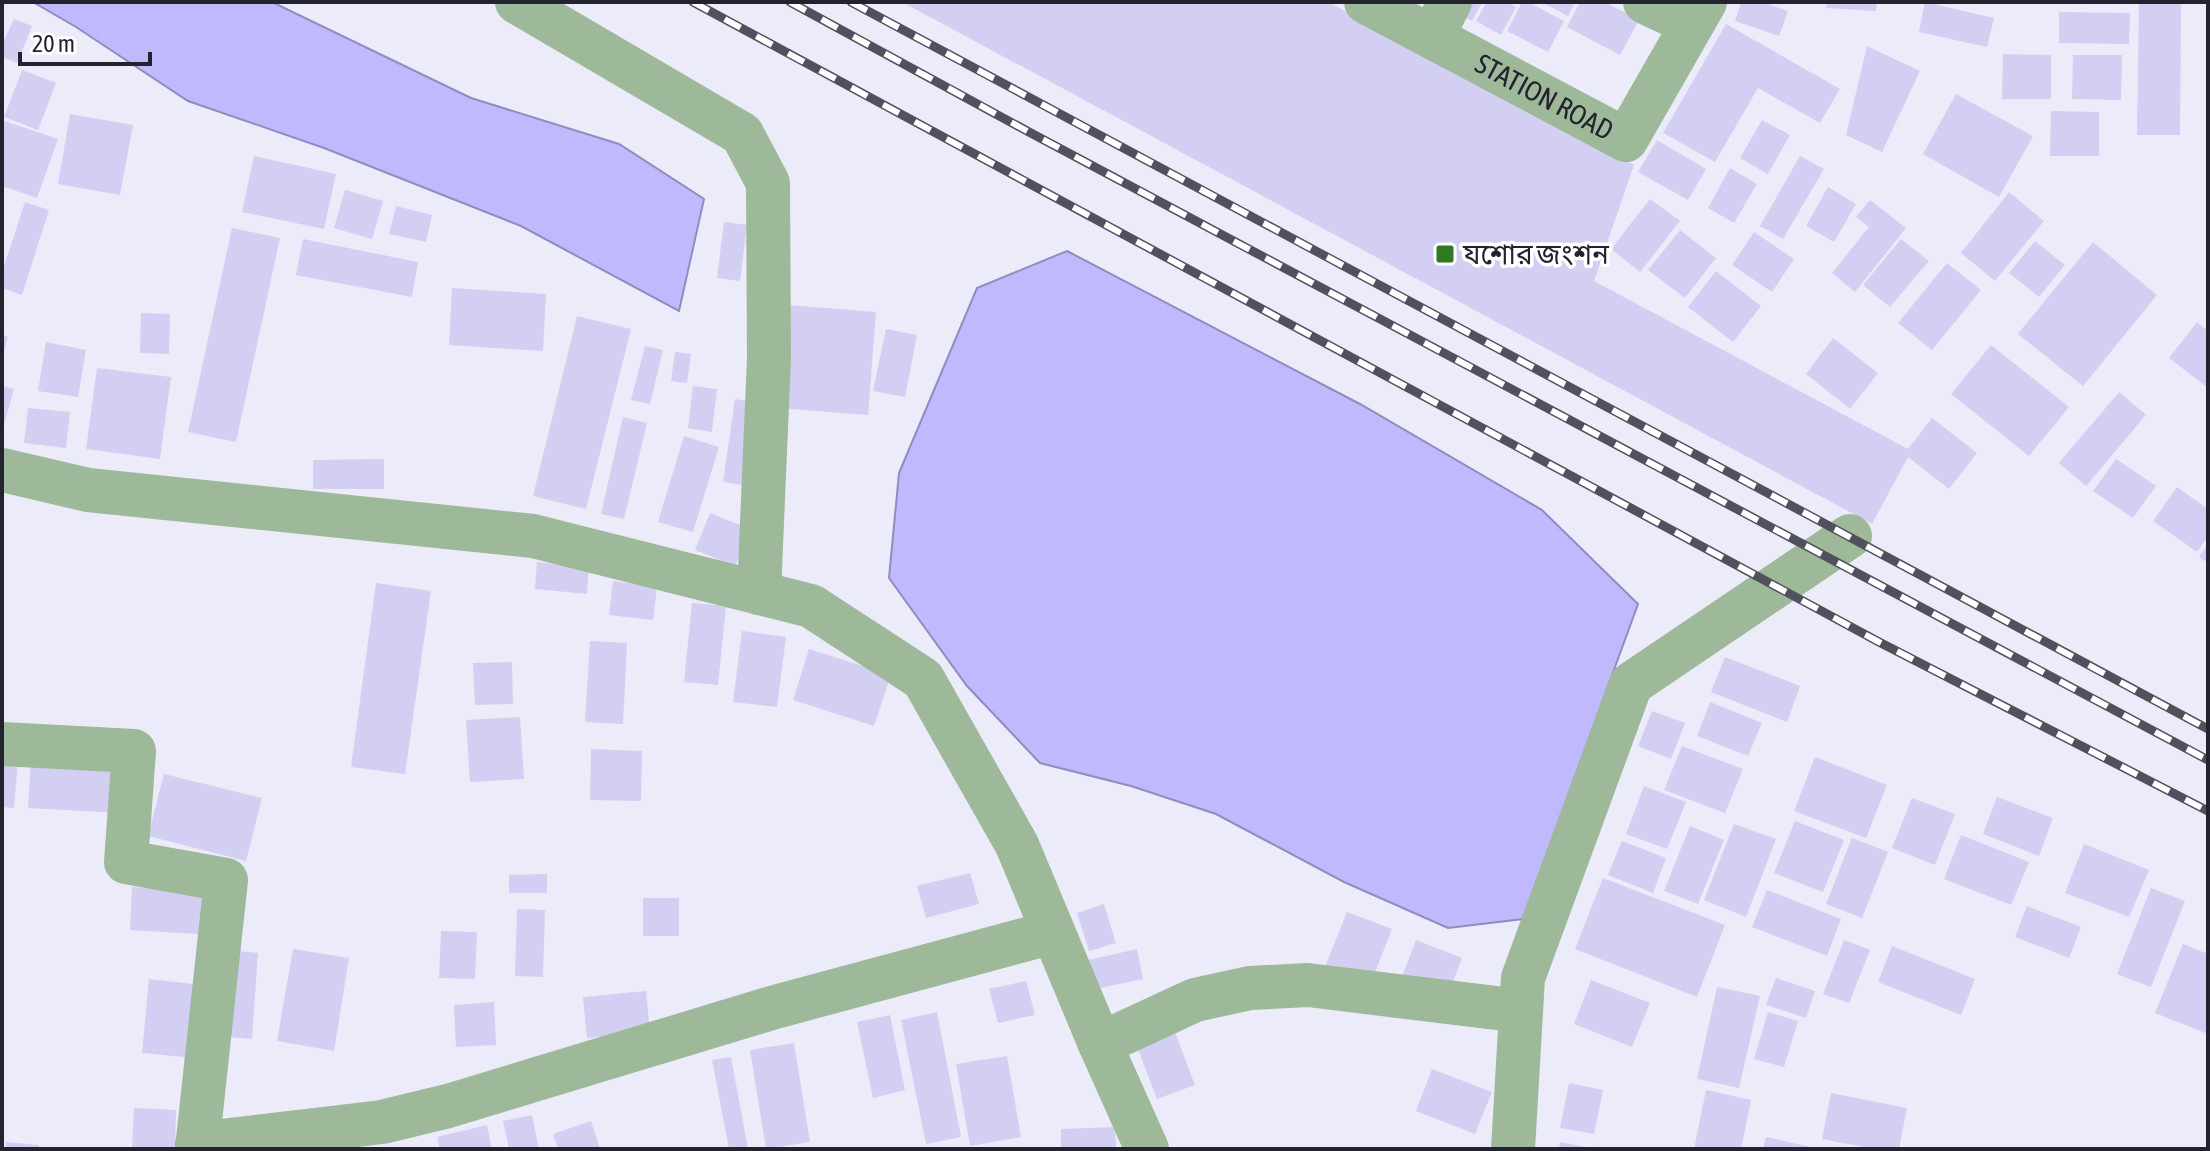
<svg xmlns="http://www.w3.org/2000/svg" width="2210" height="1151" viewBox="0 0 2210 1151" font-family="'Asap Condensed','Noto Sans Bengali',sans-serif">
<rect width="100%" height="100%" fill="#ecebf9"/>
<path fill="#c0b9fd" stroke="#918cbf" stroke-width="2" d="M33,2H272L471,98L619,144L704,199L679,311L521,226L324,148L188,101L76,27Z
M1067,251L1360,404L1542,510L1638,604L1523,919L1448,928L1344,882L1216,814L1131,786L1040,763L967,686L889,578L899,473L977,288Z"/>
<path fill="#d2cff2" d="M902,2H1328L1634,165L1594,281L1908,449L1932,418L1977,453L1949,489L1908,457L1872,524Z
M1450,2H1482L1472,21L1447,8Z
M1487,2H1506L1516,7L1501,35L1476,21Z
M1522,2H1528L1564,21L1548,52L1507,31Z
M1541,2H1575L1568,16Z
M1580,2H1605L1639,20L1620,55L1567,27Z
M1741,2H1762L1788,11L1779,36L1735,21Z
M1827,2H1877L1876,11L1826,8Z
M1925,2L1994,18L1987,47L1919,32Z
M2139,2H2181L2180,135H2137Z
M2059,12L2130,13L2129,44L2059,43Z
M14,19L32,26L17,63L2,57V45Z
M1726,24L1840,89L1820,123L1758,88L1715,162L1663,133Z
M1867,46L1920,71L1882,152L1846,135Z
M2003,54L2051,55V99H2002Z
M2073,55H2122L2121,100L2072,99Z
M22,70L56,83L38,130L4,117Z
M1956,94L2033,136L1999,197L1923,154Z
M2051,111L2099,112V156H2050Z
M70,114L133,125L120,195L58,184Z
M2,120L58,139L37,198L2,186Z
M1762,120L1790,135L1768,174L1740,158Z
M1657,140L1706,169L1688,200L1638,172Z
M254,156L336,174L324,229L242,212Z
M1800,156L1824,169L1783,239L1760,226Z
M1730,168L1757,184L1734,223L1708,208Z
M1828,187L1856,204L1834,242L1806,226Z
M345,190L383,201L372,239L334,228Z
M2009,192L2044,221L1995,281L1961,253Z
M1650,199L1680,221L1640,272L1611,249Z
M1870,200L1906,228L1855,292L1832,273L1869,227L1856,217Z
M25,202L49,210L22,295L2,288V272Z
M396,206L432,215L426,242L389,234Z
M724,222L747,225L740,281L717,278Z
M232,228L280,238L236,442L188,432Z
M1680,230L1716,258L1685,298L1648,270Z
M1754,232L1794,259L1772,292L1732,265Z
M303,239L418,262L412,297L296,275Z
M1901,239L1929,261L1890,307L1863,285Z
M2035,241L2065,265L2039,297L2009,273Z
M2093,242L2157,295L2083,386L2018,334Z
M1947,263L1981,290L1932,350L1898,323Z
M1716,271L1761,306L1733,342L1688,307Z
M452,288L546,294L543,351L449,345Z
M787,305L876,312L868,415L779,408Z
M141,313L170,314L169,354L140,353Z
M577,316L631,329L586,509L533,496Z
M2197,322L2208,331V388L2169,358Z
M886,329L917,335L905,397L873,391Z
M2,335L8,337L3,355L2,354Z
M1833,338L1878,373L1850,409L1806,374Z
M46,342L86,350L78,397L38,391Z
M1991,345L2069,407L2029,456L1951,394Z
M645,346L663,350L650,404L631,400Z
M675,352L691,354L687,383L671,381Z
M97,368L171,377L160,459L86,449Z
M2,386L14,389L3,428H2Z
M693,386L717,389L712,432L688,428Z
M2119,392L2146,415L2086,486L2059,463Z
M735,399L761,403L750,486L723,482Z
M28,408L70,412L66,448L24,443Z
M623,417L647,423L624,519L601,514Z
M684,436L719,447L693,532L658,522Z
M384,459V489H313V460Z
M2116,459L2156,486L2133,518L2093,491Z
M2177,487L2208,509V536L2197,552L2153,521Z
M710,513L750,529L735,566L695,550Z
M2208,544V563L2199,557Z
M537,562L589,568L587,594L535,589Z
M613,581L657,587L653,620L609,615Z
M376,583L431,591L405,774L351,767Z
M692,603L726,606L718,685L684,682Z
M742,631L786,637L777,707L733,702Z
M590,641L627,643L623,724L585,722Z
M809,649L891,675L874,726L793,700Z
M1725,657L1800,686L1787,722L1711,692Z
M512,662L513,704L475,705L473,663Z
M1710,702L1762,723L1748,756L1697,736Z
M1652,711L1685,723L1671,759L1638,746Z
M520,717L524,779L470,782L466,720Z
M1682,746L1743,769L1725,813L1664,790Z
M591,749L642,751L641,801L590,800Z
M1815,757L1887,785L1866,838L1794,811Z
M2,759L18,760L14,808L2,807Z
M31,760L122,767L120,813L28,808Z
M164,774L262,798L246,861L148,836Z
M1644,786L1686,802L1667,849L1626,834Z
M1997,797L2053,818L2039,856L1983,834Z
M1912,798L1955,814L1935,865L1892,848Z
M1795,821L1844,840L1823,892L1774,873Z
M1734,824L1776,839L1746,917L1704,900Z
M1690,826L1724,840L1698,904L1664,891Z
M1961,835L2029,862L2011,905L1944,879Z
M1852,838L1888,852L1862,918L1826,904Z
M1622,841L1666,858L1653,893L1608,875Z
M2084,844L2149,870L2129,917L2065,893Z
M970,873L979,904L926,918L917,886Z
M547,874V893H509V875Z
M1603,878L1725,925L1697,997L1575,949Z
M132,887L214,892L212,935L130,930Z
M2151,888L2185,901L2151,987L2117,974Z
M1767,890L1841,919L1827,956L1752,927Z
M643,898H679V936H643Z
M1104,904L1116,943L1089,951L1077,913Z
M2027,906L2081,927L2069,958L2015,937Z
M517,909L545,910L543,977L515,976Z
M1347,912L1392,929L1370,985L1325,967Z
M441,931L477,932L475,979L439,978Z
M1416,940L1462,958L1447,997L1401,979Z
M1844,940L1870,950L1849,1003L1823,994Z
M2183,944L2208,954V1034L2155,1013Z
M1892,946L1975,979L1961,1015L1878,982Z
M293,949L349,958L334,1051L277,1041Z
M1137,949L1143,979L1091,990L1084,961Z
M224,950L258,953L252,1039L218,1036Z
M1776,978L1815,991L1806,1018L1766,1005Z
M149,979L202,985L194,1058L142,1053Z
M1591,980L1650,1003L1632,1047L1574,1024Z
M1026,981L1035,1015L998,1023L989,989Z
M1717,987L1760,996L1739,1088L1697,1079Z
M646,991L650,1033L587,1038L583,997Z
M494,1002L496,1045L456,1047L454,1005Z
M937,1012L961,1137L926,1144L901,1020Z
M1768,1012L1798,1021L1784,1067L1754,1059Z
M890,1015L905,1090L873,1098L857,1022Z
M1173,1027L1195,1085L1157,1099L1135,1041Z
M794,1043L810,1142L766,1149L750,1050Z
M1007,1056L1021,1137L970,1146L956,1064Z
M731,1057L748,1149H729L712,1060Z
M1432,1069L1492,1092L1475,1134L1416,1111Z
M1569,1083L1603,1090L1594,1134L1560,1128Z
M1706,1090L1751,1100L1741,1149H1694Z
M1831,1093L1907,1108L1899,1149H1874L1822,1139Z
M134,1108L176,1110L175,1149H132Z
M532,1115L539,1149H509L503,1121Z
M591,1121L600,1149H558L553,1134Z
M487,1125L492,1149H440L437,1137Z
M1115,1127L1116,1149H1061V1129Z
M1766,1137L1816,1148L1815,1149H1763Z
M6,1142L39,1145V1149H5Z
M1560,1142L1591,1148V1149H1559Z"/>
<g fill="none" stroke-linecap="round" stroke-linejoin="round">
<g stroke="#9eb999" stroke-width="44">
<path d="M517,2L742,134L768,183L769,358L759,593"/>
<path id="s1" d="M1366,2L1626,140L1705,2"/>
<path d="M1645,2L1692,24"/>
<path d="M1432,37L1450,2"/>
<path d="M2,470L88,490L533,536L811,606L923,679L1017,845L1100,1044L1147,1149"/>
<path d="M2,744L134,751L126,862L226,880L197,1149"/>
<path d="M1100,1044L1195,1000L1250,988L1308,985L1521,1011"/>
<path d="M197,1144L382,1122L448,1106L775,1007L1053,932"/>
<path d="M1513,1149L1523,978L1631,684L1850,536"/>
</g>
<g stroke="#51505e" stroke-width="9">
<path id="rail" d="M693,2L1879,642L2208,811
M790,2L1029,132L2208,760
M851,2L2208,729"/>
</g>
<use href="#rail" stroke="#fff" stroke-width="6" stroke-dasharray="18" stroke-linecap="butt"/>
</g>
<rect fill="#30791e" stroke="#fff" stroke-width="3" x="1435" y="244" width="20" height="20" rx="4"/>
<g text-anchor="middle" stroke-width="7" stroke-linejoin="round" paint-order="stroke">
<g font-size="28" fill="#23222f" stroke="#fff">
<text dy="10" stroke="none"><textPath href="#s1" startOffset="202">STATION ROAD</textPath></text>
</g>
<g font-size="28" fill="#23222f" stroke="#fff" text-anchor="start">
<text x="1463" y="264">যশোর জংশন</text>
</g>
</g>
<rect width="2210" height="1151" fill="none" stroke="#23222f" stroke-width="8"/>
<path d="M20 52v12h130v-12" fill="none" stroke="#23222f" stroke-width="4"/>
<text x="32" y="52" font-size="24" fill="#23222f" stroke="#ffffff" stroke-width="6" paint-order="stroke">20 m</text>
</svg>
